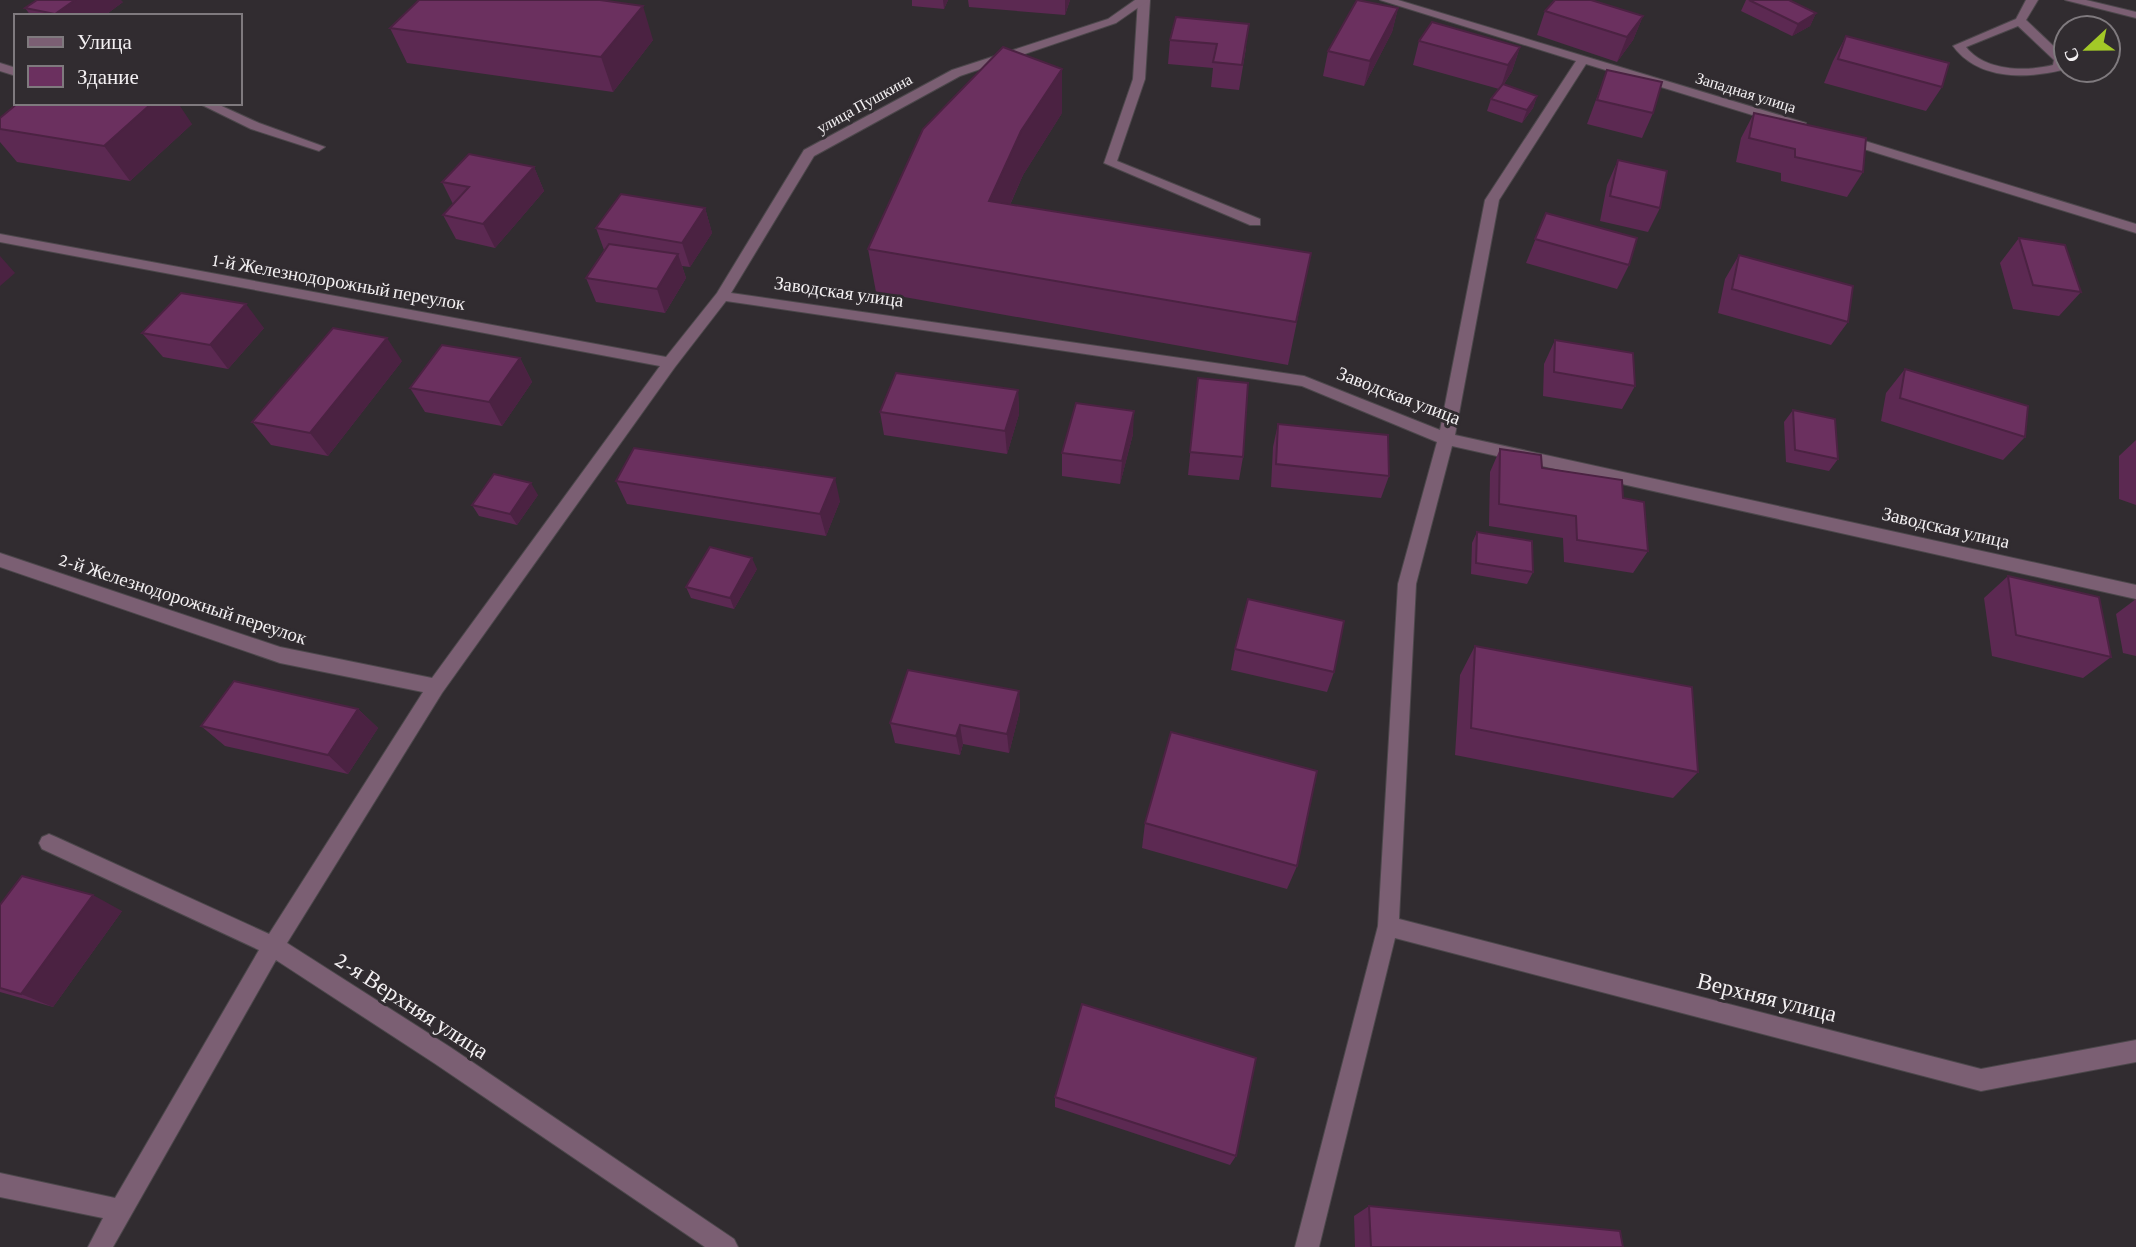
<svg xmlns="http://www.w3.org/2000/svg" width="2136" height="1247" viewBox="0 0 2136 1247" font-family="'Crimson Pro',serif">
<rect width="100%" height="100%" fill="#312c30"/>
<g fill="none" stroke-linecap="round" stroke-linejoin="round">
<g stroke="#4c474b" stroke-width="2">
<path id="lane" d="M1138,0H1150L1145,79L1117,161L1260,219V225H1250L1104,163L1133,79Z
M2026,0H2038L2026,20L2064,56L2062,70C2025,79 1978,80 1953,46L2016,19ZM2018,26L2054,60L2053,65C2025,72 1985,71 1966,47Z
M0,63L16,68V76L0,71Z
M198,103H215L259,123L325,147L319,151L251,129Z"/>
</g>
<g stroke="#4c474b" stroke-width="2">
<path id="street" d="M1135,0H1149L1116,23L960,76L814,156L731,293L1304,376L1440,430L1485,200L1576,61L1380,0H1398L1806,123V129H1798L1586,64L1499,200L1455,435L2136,585V599L1452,446L1416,584L1399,919L1981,1069L2136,1040V1062L1981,1091L1395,938L1319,1247H1295L1378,926L1398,584L1437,442L1302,386L726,301L675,367L442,693L287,943L450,1047L734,1239L738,1247H705L434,1063L276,960L113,1247H88L103,1218L0,1197V1173L115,1198L259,950L42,849L39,843L42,837L49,834L56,837L269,934L423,692L280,663L0,567V553L280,647L432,678L660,366L0,242V234L666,357L717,293L804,150L952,70L1108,19Z
M2065,0H2086L2136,12V18Z
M1842,134L2136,224V233L1838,141V135Z"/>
</g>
<use href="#lane" fill="#7b5f73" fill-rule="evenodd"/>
<use href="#street" fill="#7b5f73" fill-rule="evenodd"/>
</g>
<path fill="#5c2952" d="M912,0H948L944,9L912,6Z
M968,0H1070L1065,15L969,7Z
M1746,0H1789L1816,13L1810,26L1792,36L1741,11Z
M123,2L104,16H31L25,8Z
M1398,8L1392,32L1364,86L1323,76L1328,51Z
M1545,11L1643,16L1633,40L1617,62L1537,35Z
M1176,17L1246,48L1239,90L1211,87L1213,68L1168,64L1170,40Z
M390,28L653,40L613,92L407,63Z
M1846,36L1942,87L1926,111L1824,83L1833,61Z
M1419,41L1520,47L1512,71L1504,84L1537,96L1533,108L1522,123L1487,111L1491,99L1499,89L1413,65Z
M1607,70L1653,113L1642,138L1587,124Z
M1062,113L1023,175L1010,205L1311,253L1288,365L876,292L868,249Z
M1754,113L1863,172L1847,197L1781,181V173L1736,162L1741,138Z
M0,118L192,124L130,181L17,162L0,142Z
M1618,160L1660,208L1648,232L1600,221L1607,185Z
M534,167L544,191L495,248L456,239L443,215L453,204L442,182Z
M705,208L712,233L690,267L682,266L686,278L665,313L596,302L586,278L604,250L596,228Z
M1546,213L1629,265L1617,289L1526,263Z
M2019,238L2081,292L2059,316L2013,309L2000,263Z
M1739,255L1848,322L1831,345L1718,313L1725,279Z
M264,328L228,369L163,357L142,333Z
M1555,340L1635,386L1622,409L1543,396L1544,364Z
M520,358L532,382L502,426L425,412L410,388Z
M402,361L328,456L271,445L252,422Z
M1905,369L2025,437L2003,460L1881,421L1886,393Z
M1198,378L1243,457L1239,480L1188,475Z
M1018,390L1019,414L1007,454L884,435L880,412Z
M1793,410L1838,459L1829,471L1786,462L1784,422Z
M1278,424L1389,476L1381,498L1271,487L1273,447Z
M1133,434L1120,484L1062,476V453Z
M2136,440V505L2119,499V456Z
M1500,449L1542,468L1623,498L1648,551L1633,573L1564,562L1563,538L1489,526L1490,472Z
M616,481L840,501L826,536L627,504Z
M538,495L517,525L479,516L472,505Z
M1477,532L1533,572L1527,584L1471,574L1472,543Z
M757,569L734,609L691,598L686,587Z
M2008,576L2111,657L2083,678L1992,656L1984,598Z
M2136,599V656L2123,653L2116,614Z
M1475,646L1698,772L1673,798L1455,755L1460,675Z
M1235,649L1334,672L1327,692L1231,670Z
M1019,691L1020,710L1009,753L963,744L960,755L895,743L890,723Z
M358,709L378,728L348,774L225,746L201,726Z
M1145,823L1297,866L1287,889L1142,848Z
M0,905L122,911L53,1007L0,992Z
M1055,1097L1236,1156L1230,1165L1055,1107Z
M1369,1206L1623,1247H1355L1354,1216Z"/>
<path fill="#4b2242" d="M75,0H121L123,2L104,16H56L55,14Z
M943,0H948L944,9Z
M1065,0H1070L1065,15Z
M643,6L653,40L613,92L601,57Z
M1398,8L1392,32L1364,86L1370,61Z
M1816,13L1810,26L1792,36L1798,24Z
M1643,16L1633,40L1617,62L1627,37Z
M1520,47L1512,71L1500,90L1508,65Z
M1062,69V113L1023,175L992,245L989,201L1021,131Z
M1537,96L1533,108L1522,123L1527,110Z
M152,103H178L192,124L130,181L104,146Z
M534,167L544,191L495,248L483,224Z
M705,208L712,233L690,267L682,243Z
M678,254L686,278L665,313L657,289Z
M0,256L15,273L0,286Z
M246,304L264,328L228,369L210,345Z
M387,338L402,361L328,456L310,433Z
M520,358L532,382L502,426L489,402Z
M1018,390L1019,414L1007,454L1005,431Z
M1134,411L1133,434L1120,484L1122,461Z
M835,478L840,501L826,536L820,514Z
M531,483L538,495L517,525L510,514Z
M752,558L757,569L734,609L730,598Z
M1019,691L1020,710L1009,753L1007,734Z
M358,709L378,728L348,774L328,755Z
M960,725L963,744L960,755L956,736Z
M93,895L122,911L53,1007L21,994Z"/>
<path fill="#6b305f" stroke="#4b2242" stroke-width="2" d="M37,0H75L55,14L25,8Z
M419,0H600L643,6L601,57L390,28Z
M1357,0L1398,8L1370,61L1328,51Z
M1555,0H1591L1643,16L1627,37L1545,11Z
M1749,0H1789L1816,13L1798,24Z
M1176,17L1249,24L1242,65L1213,62L1217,44L1170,40Z
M1432,22L1520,47L1508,65L1419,41Z
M1846,36L1949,63L1942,87L1838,59Z
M1003,47L1062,69L1021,131L989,201L1311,253L1296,322L868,249L923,129Z
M1607,70L1662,82L1653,113L1597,100Z
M1503,84L1537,96L1527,110L1491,99Z
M18,103H152L104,146L0,129V118Z
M1754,113L1866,138L1863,172L1795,157V149L1749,138Z
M469,154L534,167L483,224L443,215L469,187L442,182Z
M1618,160L1667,171L1660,208L1610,196Z
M621,194L705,208L682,243L596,228Z
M1546,213L1637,238L1629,265L1535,239Z
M2019,238L2065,245L2081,292L2033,285Z
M609,244L678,254L657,289L586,278Z
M1739,255L1853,286L1848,322L1732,289Z
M181,293L246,304L210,345L142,333Z
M333,328L387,338L310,433L252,422Z
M1555,340L1633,353L1635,386L1554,372Z
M442,345L520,358L489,402L410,388Z
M1905,369L2028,406L2025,437L1900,398Z
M896,373L1018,390L1005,431L880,412Z
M1198,378L1248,383L1243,457L1190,452Z
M1076,403L1134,411L1122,461L1062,453Z
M1793,410L1835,419L1838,459L1795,450Z
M1278,424L1388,435L1389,476L1276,464Z
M634,448L835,478L820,514L616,481Z
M1500,449L1541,455L1542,468L1622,480L1623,498L1644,502L1648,551L1577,540L1576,516L1499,504Z
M494,474L531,483L510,514L472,505Z
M1477,532L1532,541L1533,572L1476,563Z
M710,547L752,558L730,598L686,587Z
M2008,576L2099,597L2111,657L2016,635Z
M1248,599L1344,621L1334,672L1235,649Z
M1475,646L1692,687L1698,772L1471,728Z
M908,670L1019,691L1007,734L960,725L956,736L890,723Z
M234,681L358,709L328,755L201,726Z
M1171,732L1317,771L1297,866L1145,823Z
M22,876L93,895L21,994L0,988V905Z
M1082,1004L1256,1058L1236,1156L1055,1097Z
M1369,1206L1620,1231L1623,1247H1371Z"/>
<g text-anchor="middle" stroke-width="6" stroke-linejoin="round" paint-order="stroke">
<g font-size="16" fill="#f3f0f2" stroke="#312c30">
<text transform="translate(1746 92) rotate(17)" y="6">Западная улица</text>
<text transform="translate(864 103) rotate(-29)" y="6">улица Пушкина</text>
</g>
<g font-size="19" fill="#f3f0f2" stroke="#312c30">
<text transform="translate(339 281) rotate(10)" y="7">1-й Железнодорожный переулок</text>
<text transform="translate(839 291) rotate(8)" y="7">Заводская улица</text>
<text transform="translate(1399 395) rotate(21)" y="7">Заводская улица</text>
<text transform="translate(1946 527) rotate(13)" y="7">Заводская улица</text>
<text transform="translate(183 598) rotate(18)" y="7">2-й Железнодорожный переулок</text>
</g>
<g font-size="23" fill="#f3f0f2" stroke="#312c30">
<text transform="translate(1767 997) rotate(14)" y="8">Верхняя улица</text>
<text transform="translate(412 1005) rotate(33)" y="8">2-я Верхняя улица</text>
</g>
</g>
<rect x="14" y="14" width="228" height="91" fill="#312c30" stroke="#7f7a7e" stroke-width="2"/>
<rect x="28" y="37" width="35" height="10" fill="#7b5f73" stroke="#7f7a7e" stroke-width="2"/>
<text x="77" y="49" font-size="21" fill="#f3f0f2">Улица</text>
<rect x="28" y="66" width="35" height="21" fill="#6b305f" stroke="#7f7a7e" stroke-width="2"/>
<text x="77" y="84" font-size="21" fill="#f3f0f2">Здание</text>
<g transform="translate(2087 49) rotate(248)"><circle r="33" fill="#312c30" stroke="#7f7a7e" stroke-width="2"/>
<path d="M0-5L12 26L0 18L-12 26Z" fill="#a3c927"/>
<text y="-10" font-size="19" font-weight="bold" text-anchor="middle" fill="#f3f0f2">С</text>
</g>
</svg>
